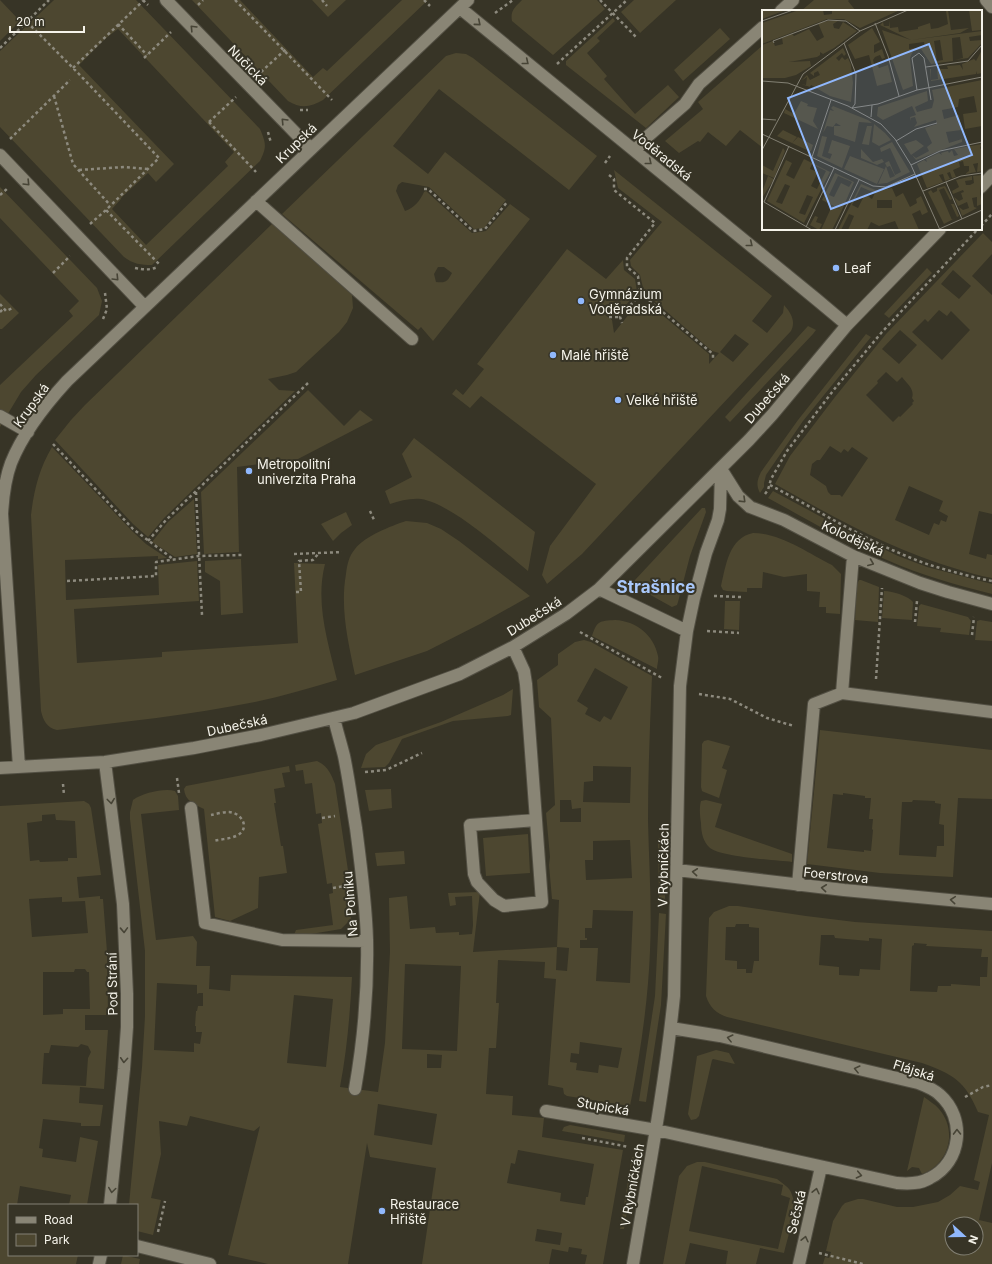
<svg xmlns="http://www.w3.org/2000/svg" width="992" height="1264" viewBox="0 0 992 1264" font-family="Inter,sans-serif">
<rect width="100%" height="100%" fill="#373426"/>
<path fill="#4d4730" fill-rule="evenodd" d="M0,0L20,21L0,41Z
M54,0H136L260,129C266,143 267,147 260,161L152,265C141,265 133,264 124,257L0,127V51ZM118,29L234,152L225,162L228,166L146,245L112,209L121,199V198L148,173L156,182L174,164L79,65L106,38Z
M192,0H240L313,77L323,68L327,71L402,0H428L323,100C311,107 301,109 288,101Z
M312,0H346L328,17Z
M522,0H597L605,9L553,55L512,21C510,11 515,7 522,0Z
M634,0H676L640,33L621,12Z
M814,0H849L848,1L856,11H801Z
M613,18L615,21L597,38L600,41L587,53L607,76L604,79L635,114L668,85L679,97L646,128L566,65V61Z
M720,28L730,39L683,81L674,70Z
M763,45V148L740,130L726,146L708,132L700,142L698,141L679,153L665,141L703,109L698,102Z
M456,53L466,54L473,58L597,156L569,190L439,89L393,146L428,174L445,152L506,200L484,228L474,229L429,187L402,182L398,185L396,191L405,211C414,208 420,201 424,192L426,191L472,233L486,231L510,204L530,219L433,341L421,327L418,330L282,214L446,56ZM438,267H444L452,273C447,282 446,283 436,282L434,274Z
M614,170L772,296L752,321L767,333L783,313L784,305C791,313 796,321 791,331L582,554L547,584L542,575L550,546L596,484L481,396L470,408L452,394L456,389L463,395L484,369L477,364L567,249L606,279L623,260L624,270L635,279L637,292L619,313L605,315L612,320L614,333L637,304H649L709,354V364L719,353L712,351L644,292L640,275L631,266L630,260L662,222L618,188ZM735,334L749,344L733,362L720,352Z
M0,187L97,288L102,301L99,315L36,375L21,392L0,427V385L73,316L69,311L79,301L0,218Z
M273,223L352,295L353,308L347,322L339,332L296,372L287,375L268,379L279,390L295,391L164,518L148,537L133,524L55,440L71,420L85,405Z
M983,233L992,242V254L972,276L992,295V514L979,511L969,554L986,559L987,554L992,555V578C980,576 968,572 957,569C892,550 833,517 775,484L790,456L835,397L886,334ZM953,270L971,286L959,299L941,284ZM939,310L947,316L951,311L970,330L942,360L912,332L925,319L928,322ZM900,330L917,345L899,364L882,349ZM886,372L897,382L902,377C907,384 915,389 912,398L914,401L912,403L913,404L900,417L899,416L893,422L866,395L878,383L877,381ZM830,446L841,453L844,449L848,452L852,447L868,458L842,497L840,495H831L828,492L826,486L810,475L812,464L817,460H820ZM909,486L943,501L939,511L948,516L946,522L941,520L939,525L934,523L929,535L895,520Z
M927,268L932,273L889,318L884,314Z
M0,294L19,313L2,329H0Z
M808,326L816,330L813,334L730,422L725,417Z
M866,334L871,337L803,421L766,475L764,483V487L760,493C756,485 757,480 761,472L798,420Z
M308,390L344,426L360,410L373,420L298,459L237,467L239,552L204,554L201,492Z
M414,438L535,532L528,571C502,550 452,504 421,499C410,498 400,501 390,504L385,491L412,477L402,454Z
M52,447L132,531L146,544L167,558L158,559V556L65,560L66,600L159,595L158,565L197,561L199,601L74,609L77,663L162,657V652L298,643L294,563L325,564C315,603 328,642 337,680C310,688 283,696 255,702C190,715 123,722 57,730C47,728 43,720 41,711L31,515C34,490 39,469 52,447Z
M773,491L853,534L898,556L927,567L992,584V594C956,585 921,575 887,560C846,543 807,519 768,498Z
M194,499L197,554L175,557L152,542L168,522Z
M702,508H705L706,512L690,556L678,602L677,605L672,607L638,588L635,584V580Z
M346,512L352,525L341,533L333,541L321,524Z
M406,521L427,523L441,529L459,541L530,596L482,623L427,651L355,675C348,641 340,608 346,574C347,565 349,556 355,549C365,536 391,526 406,521Z
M753,533C781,533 808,553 832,565L841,574L840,614L826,613V607H819L820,592L807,591V574L784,577L763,572L762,588H747V592L727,591L723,590L721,586C726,565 729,538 753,533Z
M241,559L243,613L221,615L220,581L205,572V561Z
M859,580H861L879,587L878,622L855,620L857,584Z
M884,591C893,591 908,596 913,602L912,620L882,618Z
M725,601H740L739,630L724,629Z
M921,604L968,617L971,621L969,635L940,632L941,628L917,626L919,606Z
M615,620C636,621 654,635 658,656C659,660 657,665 657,669L592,636C597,621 599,621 615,620Z
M980,620L992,622V641L975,640L977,621Z
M584,640L591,642L652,676C650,724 648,772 648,821C649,864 652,907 650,951C648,1003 640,1055 630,1106L567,1096L564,1094L563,1088L548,1085L556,979L544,978L545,962L498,960L496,1003H499L496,1048H489L486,1094L513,1096L512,1115L544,1118L542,1137L623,1150L603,1264H585L587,1255L581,1254L582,1249L569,1247L568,1252L552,1249L549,1264H422L436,1168L370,1157L367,1143L348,1264H268L228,1255L260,1126L254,1131L190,1116L187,1126L159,1121L161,1154L151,1198L161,1200L153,1235L137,1231V1205H129L142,1067L145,1016V951L130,819V812L133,800C143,793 164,788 175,791L178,796L179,810L141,814L156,940L193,936L197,942L196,966H210L209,989L230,991L231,975L352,977C350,1014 347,1050 340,1087L378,1092L385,1043L390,952L389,898L407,896L410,929L435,927L436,933L459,932V935L472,934L473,925L472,896L455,897L456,905L450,906L448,893L480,892L473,952L557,947L559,900L552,899L549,865L550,857L546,813L555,805L551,718L539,707L537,680L558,665V654L575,642ZM595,668L628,687L611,720L604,716L600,722L585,714L588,708L577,701ZM593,766L631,767L630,803L583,802L584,782L593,781ZM560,800H571L572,809L581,808V822H560ZM630,840L632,878L586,880L585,860H593V841ZM593,910L633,911L630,983L596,981L598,948H580V940H587V938H585V928H592ZM557,947L569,948L567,971L556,970ZM405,964L461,966L457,1051L402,1049ZM157,983L197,985V994L199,993H203V1006H198L197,1011H196L195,1026H196V1032H202L200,1044L194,1043V1052L154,1050ZM294,995L333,999L326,1067L287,1063ZM580,1042L622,1048L618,1068L599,1065L598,1073L576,1070L577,1063L570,1062L571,1053L579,1054ZM427,1054L442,1055L441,1068H427ZM378,1104L437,1114L432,1145L374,1135ZM518,1150L594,1164L588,1197H586L585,1205L560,1201L561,1193L507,1183L511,1163L515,1164ZM537,1229L562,1233L560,1245L535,1241Z
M513,689L511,715L508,716L453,721L402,739L389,763L385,767L361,768L366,754L376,745L441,722L503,695Z
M820,730L992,750V799L958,798L953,877L880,873L807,864ZM843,793L865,796V798H871L869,819H873L872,829L873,830L871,851L864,850V852L827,848L833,794L843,795ZM913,800L935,801V803L941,804L939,824L944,825V846H937L936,857L899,855L902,802H912Z
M708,740L730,746L722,768L727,770L719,798L704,792L702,791L701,787L702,744L704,741Z
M317,761C328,766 331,774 335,784L349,877L351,919L341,929L293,937L296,930L333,925L329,894L333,893L332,883L327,884L318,824L322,823L321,813L316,814L312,783L305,784L303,770L296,771L295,765Z
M289,766L290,772L282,773L285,787L274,789L276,803H274L281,846H283L287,873L259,877L258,908L230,921L215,917L204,809C194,804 185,801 184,789L186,786Z
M391,789L392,808L369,811L365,790Z
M706,800L722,804L715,827L792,854V862C775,860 721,857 710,848C703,842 701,832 701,823C700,816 699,808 701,801Z
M84,801L89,804L91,808L101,875L77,877L79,898L100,896V899H103L107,952L108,1012V1015H85V1030H108L104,1089L80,1087L79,1103L103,1105L100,1126H81V1123L43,1119L39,1148L43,1149L42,1157L76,1162L80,1137L98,1141L87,1205H69L71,1195L20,1186L17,1205H9V1255H78L76,1264H0V806ZM55,814L56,820C63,820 69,821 75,821L77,858H68V861L40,862L39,860L30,861L27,823L42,821V815ZM62,897V902L85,901L88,933L32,937L29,899ZM75,969H85L87,972H89L90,1009H63V1014L43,1015V972H74ZM81,1044L88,1046L91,1052L88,1058L86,1086L42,1084L44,1053H49L51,1045L78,1047Z
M528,834L530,873L486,876L483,838Z
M658,838H665V899H659Z
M404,851L405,864L377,866L375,853Z
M729,906H738L806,916L855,922L992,931V1163L979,1220L992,1223V1264H823L825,1257L829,1258L831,1252L826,1251L833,1221L842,1206L845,1203L858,1199H863L897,1207H913L938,1202L950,1195L960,1186L978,1190L980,1182L974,1180L989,1115L978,1112C965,1081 953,1074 922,1063L727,1017C716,1013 710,1008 706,996L709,918L714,912ZM736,924H749V927L759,928V961H754L752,973H746V969H737V961L725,960L726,927H735ZM821,935H834L835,938L869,941V938L882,939L880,970L860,969L859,976L839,975V967L819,965ZM914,943L927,944L926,946L982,949L981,957H988L987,977H980V986L951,984V986H938L937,992L910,991L912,946L914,945ZM952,1224H976V1248H952Z
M659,913L666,914L661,1005L646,1102L639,1101L655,996Z
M716,1050L729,1053L735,1064L713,1059L712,1060L699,1116L696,1119L691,1120L688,1114L697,1056Z
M924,1097C929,1101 935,1104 939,1109C958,1131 949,1164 922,1174L919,1168L912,1167L907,1171Z
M570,1125L625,1135L624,1142L562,1131L564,1127Z
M632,1157L636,1158L624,1229H620Z
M697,1162H705L777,1179C783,1184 790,1187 792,1195C798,1208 787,1239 784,1253L760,1248L756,1264H726L728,1251L690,1243L685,1264H663L679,1176L687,1166ZM702,1166L783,1185L781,1195L790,1198L778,1249L689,1231Z
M123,1255L140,1259L139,1264H121Z"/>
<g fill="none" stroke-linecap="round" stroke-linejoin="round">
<g stroke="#524f43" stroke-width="14">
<path id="minor" d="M166,0L311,149
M986,0L992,7
M460,8L816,299L847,325
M781,11L793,0
M635,151L647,137L685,104L699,84L763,27
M0,155L145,307
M981,187L992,175
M256,201L412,339
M0,416L28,432
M721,469L738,496L750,507L784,520L853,556L920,583L948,592L992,604
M599,589L687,631
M513,647L524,671L526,684L542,902L504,906L494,900L477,882L474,874L470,825L536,820
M842,693L992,712
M334,718C337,731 341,744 344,756C349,780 352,804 356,828C361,866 366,903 367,940C368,987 363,1043 355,1089
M105,762L123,904L127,994V1027L124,1069L110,1205
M19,767L2,514C3,497 5,479 11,463C23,433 45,405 67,381L468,0
M0,768L105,762L194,748L261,735L354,713L460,674L513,647L566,614L599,589L749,440L772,415L847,325L940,229
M191,808L205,923L282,940L367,941
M677,870L844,890L992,904
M798,885L814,704L842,693L853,556
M546,1111L656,1130L897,1183C909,1184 920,1184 930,1178C962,1162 966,1118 940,1095C934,1089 926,1086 918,1083L720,1036L671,1028
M137,1246L210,1264
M99,1264L101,1255
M633,1264C648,1175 665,1086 674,996L680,686L687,631L694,598L706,553L718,520L720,509L721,469
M799,1264L821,1167"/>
</g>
<path stroke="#8d8a7e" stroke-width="2.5" stroke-dasharray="3 3" stroke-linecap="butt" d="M143,0L148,5
M235,0L332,100
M322,0L327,6
M424,0L430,6
M600,0L636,37
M198,5L203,0
M495,13L513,0
M27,22L78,73L159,158L106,210L160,265
M118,24L147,55
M0,48L49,0
M144,58L171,32
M557,64L627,0
M73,68L143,1
M261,72L286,49
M54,96L73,164L110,205
M300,110H308
M209,122L256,172
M209,122L236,97
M268,132L271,143
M10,139L70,80
M605,163L610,156
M79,170L124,167L148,169
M609,175L614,179V190L655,223L627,258V267L638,276L640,293L635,300L620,317L622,323
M424,189H428L473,231L485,229L508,201
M0,195L8,188
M90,224L106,210
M981,226L992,214
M135,268C144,270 150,270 158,267
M53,273L70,256
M640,293L713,354V359
M0,304L6,311L13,308
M0,312L4,308
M609,317H620
M103,319L107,309L105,293
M53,444L133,529L173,559
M770,485C821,512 874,546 930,565C950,571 971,577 992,581
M196,492L202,615
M765,494L768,490L771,479L787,451L836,387L882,332L978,229
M370,511L375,522
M148,541L166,520L308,383
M294,554L342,552
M67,581L156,576V562L199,556L242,555
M296,592H301L299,561L313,560L319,553
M714,596L741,597
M915,622L917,601
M707,631L739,633
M580,632L662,678
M972,635L974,617
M876,679L882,588
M699,694L730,699L767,718L794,726
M365,772L386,770L422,753
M177,778L179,793
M63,784L64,795
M211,815C216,814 223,812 229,812C242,813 250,828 238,835C231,839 221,839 213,841
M322,818L335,816
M333,888L345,886
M965,1097L983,1087L992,1085
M582,1138L629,1147
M158,1232L165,1201
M819,1253L863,1264"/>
<use href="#minor" stroke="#898575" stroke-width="12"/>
</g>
<defs><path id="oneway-chevron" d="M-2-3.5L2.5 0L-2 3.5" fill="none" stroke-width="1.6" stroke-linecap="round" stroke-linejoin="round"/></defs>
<g stroke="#474436">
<use href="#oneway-chevron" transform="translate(478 23) rotate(40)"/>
<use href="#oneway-chevron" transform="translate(193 28) rotate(-134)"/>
<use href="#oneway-chevron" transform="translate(526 62) rotate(39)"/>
<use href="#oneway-chevron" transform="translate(284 121) rotate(-134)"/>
<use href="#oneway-chevron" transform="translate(649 162) rotate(39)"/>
<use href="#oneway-chevron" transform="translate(27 183) rotate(46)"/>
<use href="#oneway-chevron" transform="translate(750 244) rotate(39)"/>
<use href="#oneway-chevron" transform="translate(116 278) rotate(46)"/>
<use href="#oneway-chevron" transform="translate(743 500) rotate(44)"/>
<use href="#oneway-chevron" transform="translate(871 563) rotate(22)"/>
<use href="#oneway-chevron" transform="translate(111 801) rotate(83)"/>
<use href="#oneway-chevron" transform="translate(695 872) rotate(-174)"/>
<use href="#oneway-chevron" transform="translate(824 888) rotate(-174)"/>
<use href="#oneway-chevron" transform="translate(953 900) rotate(-175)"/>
<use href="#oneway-chevron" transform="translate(124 930) rotate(88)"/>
<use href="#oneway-chevron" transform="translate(730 1038) rotate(-166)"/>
<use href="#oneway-chevron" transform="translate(124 1060) rotate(94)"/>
<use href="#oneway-chevron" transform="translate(857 1069) rotate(-166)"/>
<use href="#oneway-chevron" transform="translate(957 1132) rotate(-91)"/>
<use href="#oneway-chevron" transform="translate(859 1175) rotate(12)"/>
<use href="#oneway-chevron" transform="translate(112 1190) rotate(98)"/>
<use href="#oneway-chevron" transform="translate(816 1191) rotate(-77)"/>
<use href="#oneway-chevron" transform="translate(805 1239) rotate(-77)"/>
</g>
<g fill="#90b8fd" stroke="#373426" stroke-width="1.5">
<circle cx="836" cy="268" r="4"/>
<circle cx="581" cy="301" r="4"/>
<circle cx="553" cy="355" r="4"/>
<circle cx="618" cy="400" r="4"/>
<circle cx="249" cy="471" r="4"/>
<circle cx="382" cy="1211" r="4"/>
</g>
<g text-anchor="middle" stroke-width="4" stroke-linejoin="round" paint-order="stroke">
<g font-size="13" fill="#f5f3ea" stroke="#373426">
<text transform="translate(248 65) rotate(46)" y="5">Nučická</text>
<text transform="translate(296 143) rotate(-44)" y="5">Krupská</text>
<text transform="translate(662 155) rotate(39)" y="5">Voděradská</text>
<text transform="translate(767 398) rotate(-49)" y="5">Dubečská</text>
<text transform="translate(31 405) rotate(-54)" y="5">Krupská</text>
<text transform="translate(853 538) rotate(25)" y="5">Kolodějská</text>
<text transform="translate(534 616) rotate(-32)" y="5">Dubečská</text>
<text transform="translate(237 725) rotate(-12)" y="5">Dubečská</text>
<text transform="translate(663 865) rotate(-89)" y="5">V Rybníčkách</text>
<text transform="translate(836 875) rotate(6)" y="5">Foerstrova</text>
<text transform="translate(350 904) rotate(-95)" y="5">Na Polníku</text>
<text transform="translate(112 984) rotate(-91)" y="5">Pod Strání</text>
<text transform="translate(914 1070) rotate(18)" y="5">Flájská</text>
<text transform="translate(603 1106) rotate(10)" y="5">Stupická</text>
<text transform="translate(632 1185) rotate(-80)" y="5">V Rybníčkách</text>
<text transform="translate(796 1212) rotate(-77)" y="5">Sečská</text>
</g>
<g font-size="13" fill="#f5f3ea" stroke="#373426" text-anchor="start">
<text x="844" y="273">Leaf</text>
<text x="589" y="299">Gymnázium<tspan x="589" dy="15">Voděradská</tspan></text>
<text x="561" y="360">Malé hřiště</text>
<text x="626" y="405">Velké hřiště</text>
<text x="257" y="469">Metropolitní<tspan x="257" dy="15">univerzita Praha</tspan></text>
<text x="390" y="1209">Restaurace<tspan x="390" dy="15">Hřiště</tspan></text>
</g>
<g font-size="17" font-weight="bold" fill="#a9c8fb" stroke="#373426">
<text x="656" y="593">Strašnice</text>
</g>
</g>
<g transform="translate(762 10)">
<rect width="220" height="220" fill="#373426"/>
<path d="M0,0H24L0,9ZM37,0H61L62,5L70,4V0H138L98,18L82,9H65L0,34V13ZM186,0L189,20L207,18L198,23L149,30L118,15L121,12L122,16H127V10L128,18L136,17L137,22L156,19V17L168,13L169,19L176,18L186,14L184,1ZM207,0H220V20L210,21ZM66,11H76L71,14L72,18L77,19L81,12L95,21L72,38L61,44L58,42V45L55,47L27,52L48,51L49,56L34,65L23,68H0V35L11,31L13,36L21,34L20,28L30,24L32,26L47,19L55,31L62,27L56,13ZM110,18L118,32L112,35V43L120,39L123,48L120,49L118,45L113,47L111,50L112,54H115L117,58L126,55L130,72L115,76L107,45L93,49L86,35ZM120,20L149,30L220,21V25L207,27L208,31L220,30V33L206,48L193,50L201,48L198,27L190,28L191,51L169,54L159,39L151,41L148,48L151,76L141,80ZM178,30L181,50L175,51L172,31ZM162,32L163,37L147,39V34ZM81,38L84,44L82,46L80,43L74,48L77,51L80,47L83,50L86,48L89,55L91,73L89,92L68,86L49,75L48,77L39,74L44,75L45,67L39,71L45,65L48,70L58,65L56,61L52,63V66L48,63ZM220,40V63L215,64L214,61V64L169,71L168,59H186L185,56L198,55L201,60L200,54L212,49L214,51ZM169,59H175L176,69L169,70ZM220,70V116L203,119L201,104L215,102L212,86L197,89L196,97L180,100L182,109L197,105L199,120L184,122L187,133L200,129V132L154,150L150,145L154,148L167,141L165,137L170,133L163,118L175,114L174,110L152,117L155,113L153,107L149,108V111L148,107L154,105L150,96L121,110L115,106L116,97L165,81L166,91L153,97L155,102L170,98L172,90L170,80ZM39,91L46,94L45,96L55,98L51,111L56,119L22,103L23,99L32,104ZM71,96L106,110L110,113L97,112L93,132L72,125V116H79L74,113L71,117L65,116L61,123L68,100L72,101L69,98ZM112,114L123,123L129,130L117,136L110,132ZM105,116H110L107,135L100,134ZM21,120L35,127L30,133L36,127L51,135L49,141H47L15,126ZM60,126L65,127L60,146L68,149L70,144L66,143L70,130L88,136L80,158L55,146ZM154,130L162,136L149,145L142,134ZM130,132L148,162L125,173L116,174L124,156L128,168L133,166L128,156L125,157L123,153L127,151L133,165L139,162L128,138L119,142L118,138ZM220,134L218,138L220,140V161L215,162L216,153L211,154L214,162L203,164L207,161V156H202L201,151L197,152L198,157L191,160L194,167L190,168L188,162L185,163L188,169L183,171L181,164L177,165L181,172L165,178L155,154L162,150L165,152L164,149L177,143L180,145L179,143L186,141L187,143L190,140L192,146L196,145L192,139ZM21,138L23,141L12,168L0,163V155L11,161ZM99,139L111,152L120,149L122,152L115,155L99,148ZM28,142L68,162L42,213L5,191L24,150L30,153L24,165L32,169L42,149ZM50,154L64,161L55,179L49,176L56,162L48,159ZM23,174L28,176L20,194L14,192ZM45,185L51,187L43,205L37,203ZM88,146L122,159L115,174L82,159ZM73,163L92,172L80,200L60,190ZM76,166L90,172L87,177L79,173L72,187L67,185ZM220,165L218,184L220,194L215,196V187L210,188L212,197L215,198L200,206L197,197L201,200L207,198L205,192L196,196L192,187L197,191L201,189L199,183L202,182L201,180L191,184L190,181L197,177L194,170L210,166V170L203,171L204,175H208L212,173L211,166ZM6,166L12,169L0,188V182ZM99,174L116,181L130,178L134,187L141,183L148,197L155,193L154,189L159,186L166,202L160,205L158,200L150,204L157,220H137L133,211L117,216L109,212L105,220H86L92,206L87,204L79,220H76ZM99,177L113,183L110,189L103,184L96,198L90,195ZM115,190H130V198H115ZM183,176L190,189L188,190L182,178L177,180L190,210L195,207L189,194H192L197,206L182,214L166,182L169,180L171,183L175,181V178ZM70,196L80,200L70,220H59ZM53,206L56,207L54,212L60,214L57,220L48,215Z" fill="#4d4730" fill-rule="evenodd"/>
<path fill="none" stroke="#838074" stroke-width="1" d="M0,11L31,0M113,13L126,46L137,86M12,33L11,31L66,10L84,11L98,21M82,33L94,64L93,94L90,98M164,57L206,51L220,35M0,71L26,73L86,96L119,114L133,129L149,155L178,220M155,80L150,48L157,43L162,48L169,90M90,98L116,94L155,80L220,67M109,107L110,95M0,109L14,110M0,124L111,176L124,177L153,164M134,131L154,119L175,113M27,136L2,192L50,220M0,140L41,64L98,21L146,0M50,147L69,90M149,155L178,141L220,132M184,172L200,209M161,181L199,166L220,163M44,217L72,158M73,220L97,170M175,220L220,200"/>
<path fill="#90b8fd" fill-opacity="0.15" stroke="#90b8fd" stroke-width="2" d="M167,34L210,145L69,199L26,88Z"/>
<rect width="220" height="220" fill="none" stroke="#f5f3ea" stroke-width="2"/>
</g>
<rect x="8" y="1204" width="130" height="52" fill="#373426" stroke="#838074"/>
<rect x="16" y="1217" width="20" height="6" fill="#898575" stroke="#838074"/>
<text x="44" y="1224" font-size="12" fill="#f5f3ea">Road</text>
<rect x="16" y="1234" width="20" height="12" fill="#4d4730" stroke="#838074"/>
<text x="44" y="1244" font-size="12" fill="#f5f3ea">Park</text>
<g transform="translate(964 1236) rotate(111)"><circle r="19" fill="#373426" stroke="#838074"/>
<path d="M0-3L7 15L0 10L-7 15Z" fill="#90b8fd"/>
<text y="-6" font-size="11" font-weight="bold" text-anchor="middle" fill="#f5f3ea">N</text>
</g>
<path d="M10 26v6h74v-6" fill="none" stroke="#f5f3ea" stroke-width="2"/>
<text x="16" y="26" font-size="12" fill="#f5f3ea" stroke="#373426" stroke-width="3" paint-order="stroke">20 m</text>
</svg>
